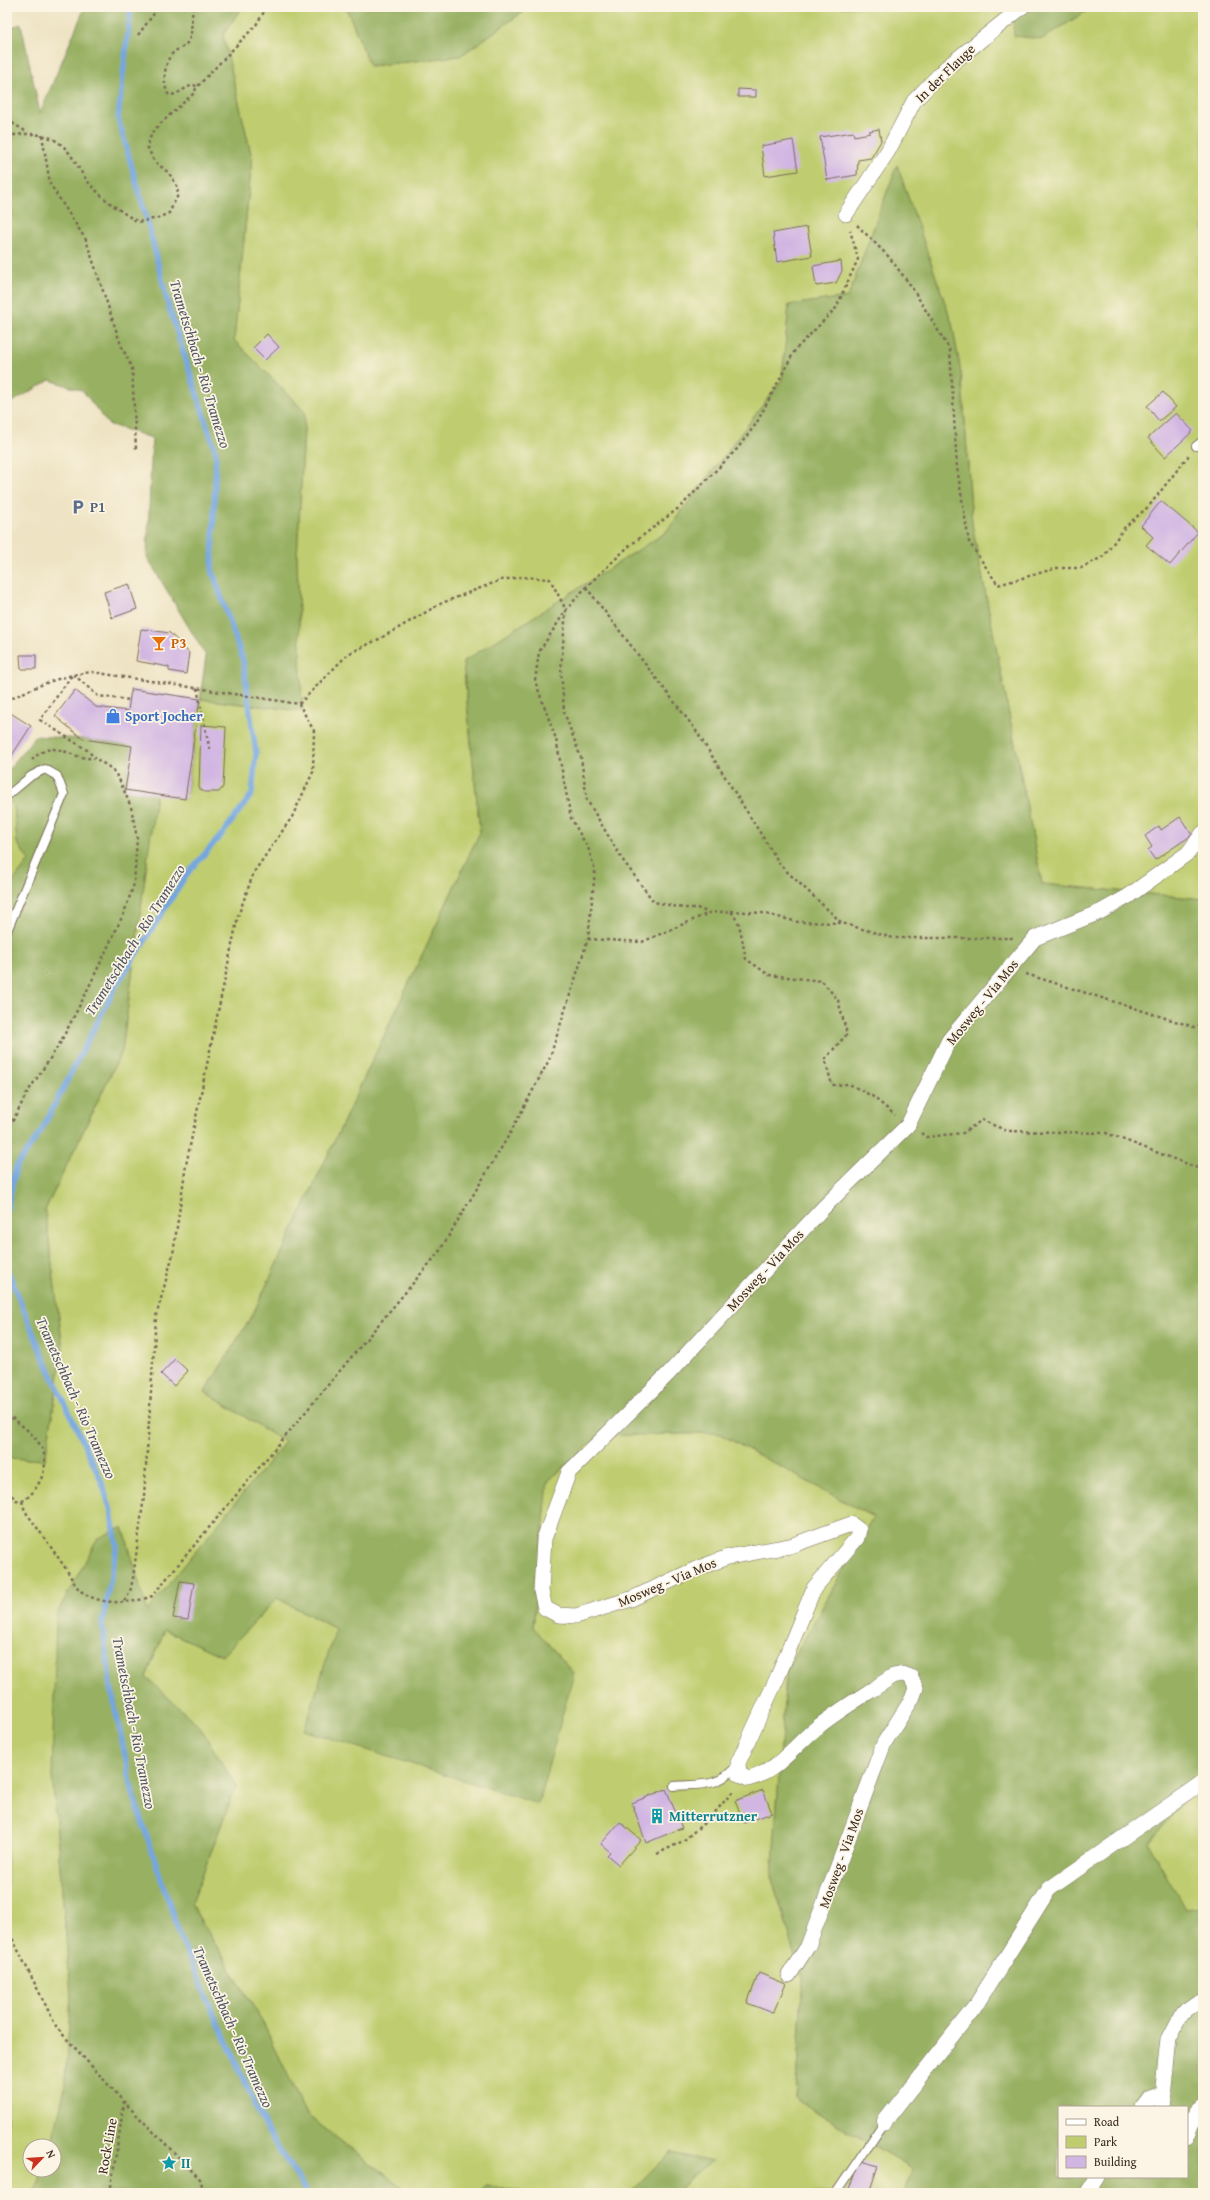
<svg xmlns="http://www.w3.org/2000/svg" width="1210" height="2200" viewBox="0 0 1210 2200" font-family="'Gentium Book Plus',serif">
<rect width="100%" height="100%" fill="#fcf5e5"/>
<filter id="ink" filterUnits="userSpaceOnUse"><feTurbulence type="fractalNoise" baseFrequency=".025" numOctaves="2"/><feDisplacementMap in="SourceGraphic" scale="8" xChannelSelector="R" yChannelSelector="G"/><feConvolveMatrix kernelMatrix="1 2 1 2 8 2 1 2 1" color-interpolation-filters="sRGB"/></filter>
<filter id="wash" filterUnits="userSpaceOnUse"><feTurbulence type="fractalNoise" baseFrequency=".012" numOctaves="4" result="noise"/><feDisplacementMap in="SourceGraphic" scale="16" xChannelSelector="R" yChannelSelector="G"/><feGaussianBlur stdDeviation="0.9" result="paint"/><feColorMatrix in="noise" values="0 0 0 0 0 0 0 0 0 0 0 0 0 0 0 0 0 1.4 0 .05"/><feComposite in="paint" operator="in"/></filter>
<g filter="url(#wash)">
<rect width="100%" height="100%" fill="#eee3c3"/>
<path fill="#bfcd6f" stroke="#7d7c46" d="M242,7H346L370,66L460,56L530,7H1012L1042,39L1093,7H1203V899L1042,884L972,524L962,379L952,323L897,166L848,297L789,305L782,380L665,533L463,662L480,832L253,1314L205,1392L285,1442L147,1612L123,1527L52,1775L71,1995L64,2093L51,2146H30V2170H45L34,2193H7V1458L45,1460L63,1349L45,1210L122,1051L156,794L186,799L200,699L302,711L297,557L305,412L234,340L252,158L223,35Z
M7,799L14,806L17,842L29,861L7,889Z
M718,1433L873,1517L786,1672L772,1879L803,1979L795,2099L913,2169L903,2193H675L712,2161L671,2152L630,2193H530L486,2185L481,2193H409L307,2115L261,2019L191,1904L236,1786L146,1677L165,1630L222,1656L277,1598L336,1629L574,1673L533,1627L548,1481L600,1436Z
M1203,1779V1907L1185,1910L1148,1843Z"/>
<path fill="#97b062" stroke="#696d40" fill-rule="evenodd" d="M85,7H242L223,35L252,158L234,340L305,412L297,557L302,711L200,699L206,656L147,557L152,438L108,424L83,391L50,380L7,405V29L21,24L40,113Z
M346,7H530L460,56L370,66Z
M1012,7H1093L1042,39L1014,36Z
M897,165L952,323L962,379L972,524L1042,884L1203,899V1779L1148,1843L1185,1909L1203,1907V2193H1132L1127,2189L1123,2193H903L913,2169L795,2099L803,1979L772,1879L786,1672L873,1517L718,1433L600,1436L548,1481L533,1627L574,1673L538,1804L304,1730L336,1629L277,1598L222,1656L165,1630L146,1677L200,1727L236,1786L191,1905L261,2019L307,2115L409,2193H34L45,2170H54V2146H51L64,2093L71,1995L52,1775L56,1615L98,1538L123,1527L147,1611L285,1442L205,1392L253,1314L480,832L463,662L665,533L782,380L789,305L848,297ZM1059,2107H1187V2177H1059Z
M35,736L83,739L132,746L125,790L156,794L122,1051L45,1210L63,1349L45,1460L7,1458V889L29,861L17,842L14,806L7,799V772Z
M671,2152L712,2161L675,2193H630Z
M485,2185L530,2193H481Z"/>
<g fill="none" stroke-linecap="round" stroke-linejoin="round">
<path stroke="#74a6df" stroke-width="5.5" d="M7,1209L16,1167L41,1131L116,986L187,874L223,833L252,794L256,754L243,660L212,570L216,453L169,308L150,231L118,118L131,7
M7,1269L41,1352L101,1480L111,1511L117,1546L102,1623L112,1693L133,1794L182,1942L266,2129L307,2193"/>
</g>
<g id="blocks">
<path fill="#d1b6e3" d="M738,89L756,90V97H738Z
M879,129L881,141L871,158L858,160L857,175L827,180L820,137L853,132L854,136L870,133L869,131Z
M793,140L798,171L765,176L761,146Z
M807,227L812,256L777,262L773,233Z
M841,261L842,271L836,283L816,286L813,266Z
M267,334L279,347L265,360L253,348Z
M1163,392L1176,407L1159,421L1147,406Z
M1176,413L1193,431L1165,457L1148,438Z
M1161,501L1198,532L1170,565L1146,545L1153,537L1141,526Z
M129,584L137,609L112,618L104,592Z
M141,629L170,633L189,653L186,674L169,671V667L136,661Z
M20,655H36V669H21Z
M131,689L200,699L185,799L125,790L132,746L83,739L55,716L75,690L96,707L128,711Z
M9,712L31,726L7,763V714Z
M201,725L226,727L223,787L219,792H204L199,788Z
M1180,817L1192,835L1155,860L1148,850L1152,847L1145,836L1159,826L1161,830Z
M175,1359L188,1371L174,1386L161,1374Z
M180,1581L194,1583L188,1620L173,1618Z
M666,1789L682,1828L646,1843L632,1803Z
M763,1790L772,1813L744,1823L735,1801Z
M620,1822L641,1840L619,1865L607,1855L610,1852L601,1844Z
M759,1973L786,1984L773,2013L747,2003Z
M859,2160L878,2166L869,2193H848Z"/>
</g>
</g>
<g filter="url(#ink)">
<use href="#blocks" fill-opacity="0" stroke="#7a6b58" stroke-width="1"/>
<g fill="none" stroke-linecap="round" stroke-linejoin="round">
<g stroke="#7a6b58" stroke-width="10">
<path id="lane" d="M1196,446L1203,441
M7,796L31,776L45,769L57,776L64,794L7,931
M674,1786C702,1784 719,1788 738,1764
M836,2193L884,2122"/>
</g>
<g stroke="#7a6b58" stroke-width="16">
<path id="street" d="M846,214L888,151L914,101L947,67L1022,7
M789,1975L808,1946L884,1743L912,1699L916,1688L911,1677L903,1674L893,1676C868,1693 842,1708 819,1726C795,1744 778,1772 748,1779L739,1774L738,1763L778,1676L814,1588L857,1538L859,1530L851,1524L790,1546L728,1557L696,1569L631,1599L576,1616L558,1615L545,1608L541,1591L544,1539L569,1472L669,1373L824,1207L908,1125L949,1040L1035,938L1100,912L1127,897L1188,853L1203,833
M1142,2107L1149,2098L1163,2093
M1161,2107L1168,2038L1179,2017L1203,2000
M884,2122L974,2008L1049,1889L1203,1782
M1187,2138L1197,2112L1203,2107
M1088,2193L1098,2177"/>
</g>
<path stroke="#7a6b58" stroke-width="2.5" stroke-dasharray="3 3" stroke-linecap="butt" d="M194,7C190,18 193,30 189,40C185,48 177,48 172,54C164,62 162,86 169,95C179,95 184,87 194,85L197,87
M138,35L159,7
M7,120L27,132
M42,135L50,184L86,240L121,345L132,368L136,449
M7,136C31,132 54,132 70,154C77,164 82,175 90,184C104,200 120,211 138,222L158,218L169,213L178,195L177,186L169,173L154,161L147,146L152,133L162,122L193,94L197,87L256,25L267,7
M857,225L889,257L911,286L950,350L957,468L969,542L998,585L1057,568H1081L1104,556L1125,527L1149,506L1189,455
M586,587L695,729L781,866L842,923
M197,688L210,751
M7,701C33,687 62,675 92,672L299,704
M299,704L348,654L379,639L442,603L501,580L521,577L550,579L566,610L561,668L564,712L581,758L587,800L622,859L654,902L683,908H697L709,913
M32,760C56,735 69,761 95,758L87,750L40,720L73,674L98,696L130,700
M731,911L762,913L798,922L842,923L893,938H1013
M588,939L642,942L709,913L731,911L739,924L746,959L769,975L822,981L838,1000L847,1034L825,1059L832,1085L849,1084L872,1096L895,1115
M1026,974L1194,1027L1203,1024
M7,1132L27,1093L59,1045L84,997L124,913L134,884L137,838L131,807L119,779L112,769L95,758
M921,1133L926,1137L963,1133L982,1120L1007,1131L1106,1133L1203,1170
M7,1414C30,1432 56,1448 40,1481C35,1490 30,1497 22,1501L16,1500L7,1490
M22,1501L25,1511C38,1529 51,1547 64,1566C70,1574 73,1584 81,1591C99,1606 133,1604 152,1596L439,1252L509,1135L549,1060L588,939L595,871L589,850L571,818L556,739L535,681L539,652L566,610L586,587L628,547L680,507L737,449L756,424L795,350L836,308L858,259L850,230
M124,1601L130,1592L133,1578L144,1496L156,1317L173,1254L186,1165L238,916L254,872L292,817L313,772L314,731L299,704
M657,1854L683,1841L711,1817L734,1790
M7,1928L57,2028L124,2102L201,2180L203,2193
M110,2193L124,2103"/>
<use href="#lane" stroke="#fff" stroke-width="8"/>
<use href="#street" stroke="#fff" stroke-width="15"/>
</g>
</g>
<defs>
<g id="parking-bare" transform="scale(1.2)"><path d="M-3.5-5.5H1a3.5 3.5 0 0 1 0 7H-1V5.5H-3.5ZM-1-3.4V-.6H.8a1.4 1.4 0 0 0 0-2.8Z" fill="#5c6f8a" stroke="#fcf5e5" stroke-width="2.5" paint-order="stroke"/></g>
<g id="bar-bare" transform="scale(1.2)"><path d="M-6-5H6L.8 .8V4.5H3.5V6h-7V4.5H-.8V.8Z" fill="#e8710a" stroke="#fcf5e5" stroke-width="2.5" paint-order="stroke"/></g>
<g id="shop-bare" transform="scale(1.2)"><path d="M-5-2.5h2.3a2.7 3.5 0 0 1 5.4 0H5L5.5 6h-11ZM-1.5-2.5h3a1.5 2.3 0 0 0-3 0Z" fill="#3f7fe0" stroke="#fcf5e5" stroke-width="2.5" paint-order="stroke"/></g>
<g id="building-bare" transform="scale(1.2)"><path d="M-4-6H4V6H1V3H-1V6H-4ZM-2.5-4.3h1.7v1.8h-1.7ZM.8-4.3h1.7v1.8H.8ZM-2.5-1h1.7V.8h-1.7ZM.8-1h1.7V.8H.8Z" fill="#0f9aa8" stroke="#fcf5e5" stroke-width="2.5" paint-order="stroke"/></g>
<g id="sight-bare" transform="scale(1.2)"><path d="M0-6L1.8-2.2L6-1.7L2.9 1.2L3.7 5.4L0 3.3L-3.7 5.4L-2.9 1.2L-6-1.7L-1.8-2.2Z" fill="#0f9aa8" stroke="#fcf5e5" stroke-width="2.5" paint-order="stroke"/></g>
</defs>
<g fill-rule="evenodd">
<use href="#parking-bare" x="78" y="507"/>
<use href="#bar-bare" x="159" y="643"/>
<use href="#shop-bare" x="113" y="716"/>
<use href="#building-bare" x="657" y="1816"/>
<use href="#sight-bare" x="169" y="2163"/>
</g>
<g text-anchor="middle" stroke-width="3.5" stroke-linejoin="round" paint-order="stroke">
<g font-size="14" fill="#3b2a1e" stroke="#fcf5e5">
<text transform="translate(945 73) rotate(-44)" y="5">In der Flauge</text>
<text transform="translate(982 1002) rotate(-51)" y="5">Mosweg - Via Mos</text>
<text transform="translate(765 1270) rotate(-47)" y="5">Mosweg - Via Mos</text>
<text transform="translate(667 1582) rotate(-23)" y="5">Mosweg - Via Mos</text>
<text transform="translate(841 1858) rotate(-70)" y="5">Mosweg - Via Mos</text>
<text transform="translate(107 2146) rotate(-80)" y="5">Rock Line</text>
</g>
<g font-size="14" font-weight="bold" fill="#4e5e75" stroke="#fcf5e5" text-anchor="start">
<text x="90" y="512">P1</text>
</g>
<g font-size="14" font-weight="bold" fill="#c56008" stroke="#fcf5e5" text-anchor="start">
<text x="171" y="648">P3</text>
</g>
<g font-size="14" font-weight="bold" fill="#366cbe" stroke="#fcf5e5" text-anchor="start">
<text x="125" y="721">Sport Jocher</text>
</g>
<g font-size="14" font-weight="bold" fill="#0d838f" stroke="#fcf5e5" text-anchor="start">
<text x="669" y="1821">Mitterrutzner</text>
<text x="181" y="2168">II</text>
</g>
<g font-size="15" font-style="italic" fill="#4f5562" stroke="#fcf5e5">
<text transform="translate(200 364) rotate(73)" y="5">Trametschbach - Rio Tramezzo</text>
<text transform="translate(135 940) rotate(-58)" y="5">Trametschbach - Rio Tramezzo</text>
<text transform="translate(76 1398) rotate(66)" y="5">Trametschbach - Rio Tramezzo</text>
<text transform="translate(134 1723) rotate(79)" y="5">Trametschbach - Rio Tramezzo</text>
<text transform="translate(233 2027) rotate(66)" y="5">Trametschbach - Rio Tramezzo</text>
</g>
</g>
<rect width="1210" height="2200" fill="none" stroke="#fcf5e5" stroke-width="24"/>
<rect x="1058" y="2106" width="130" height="72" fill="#fcf5e5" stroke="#afa495"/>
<rect x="1066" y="2119" width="20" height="6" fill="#ffffff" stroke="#afa495"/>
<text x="1094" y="2126" font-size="12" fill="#3b2a1e">Road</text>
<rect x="1066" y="2136" width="20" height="12" fill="#bfcd6f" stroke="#afa495"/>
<text x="1094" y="2146" font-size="12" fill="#3b2a1e">Park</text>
<rect x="1066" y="2156" width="20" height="12" fill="#d1b6e3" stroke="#afa495"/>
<text x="1094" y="2166" font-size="12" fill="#3b2a1e">Building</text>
<g transform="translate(42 2158) rotate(65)"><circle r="19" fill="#fcf5e5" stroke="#afa495"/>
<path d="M0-3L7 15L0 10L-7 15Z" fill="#c8321e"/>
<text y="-6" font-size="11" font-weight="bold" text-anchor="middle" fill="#3b2a1e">N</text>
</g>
</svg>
